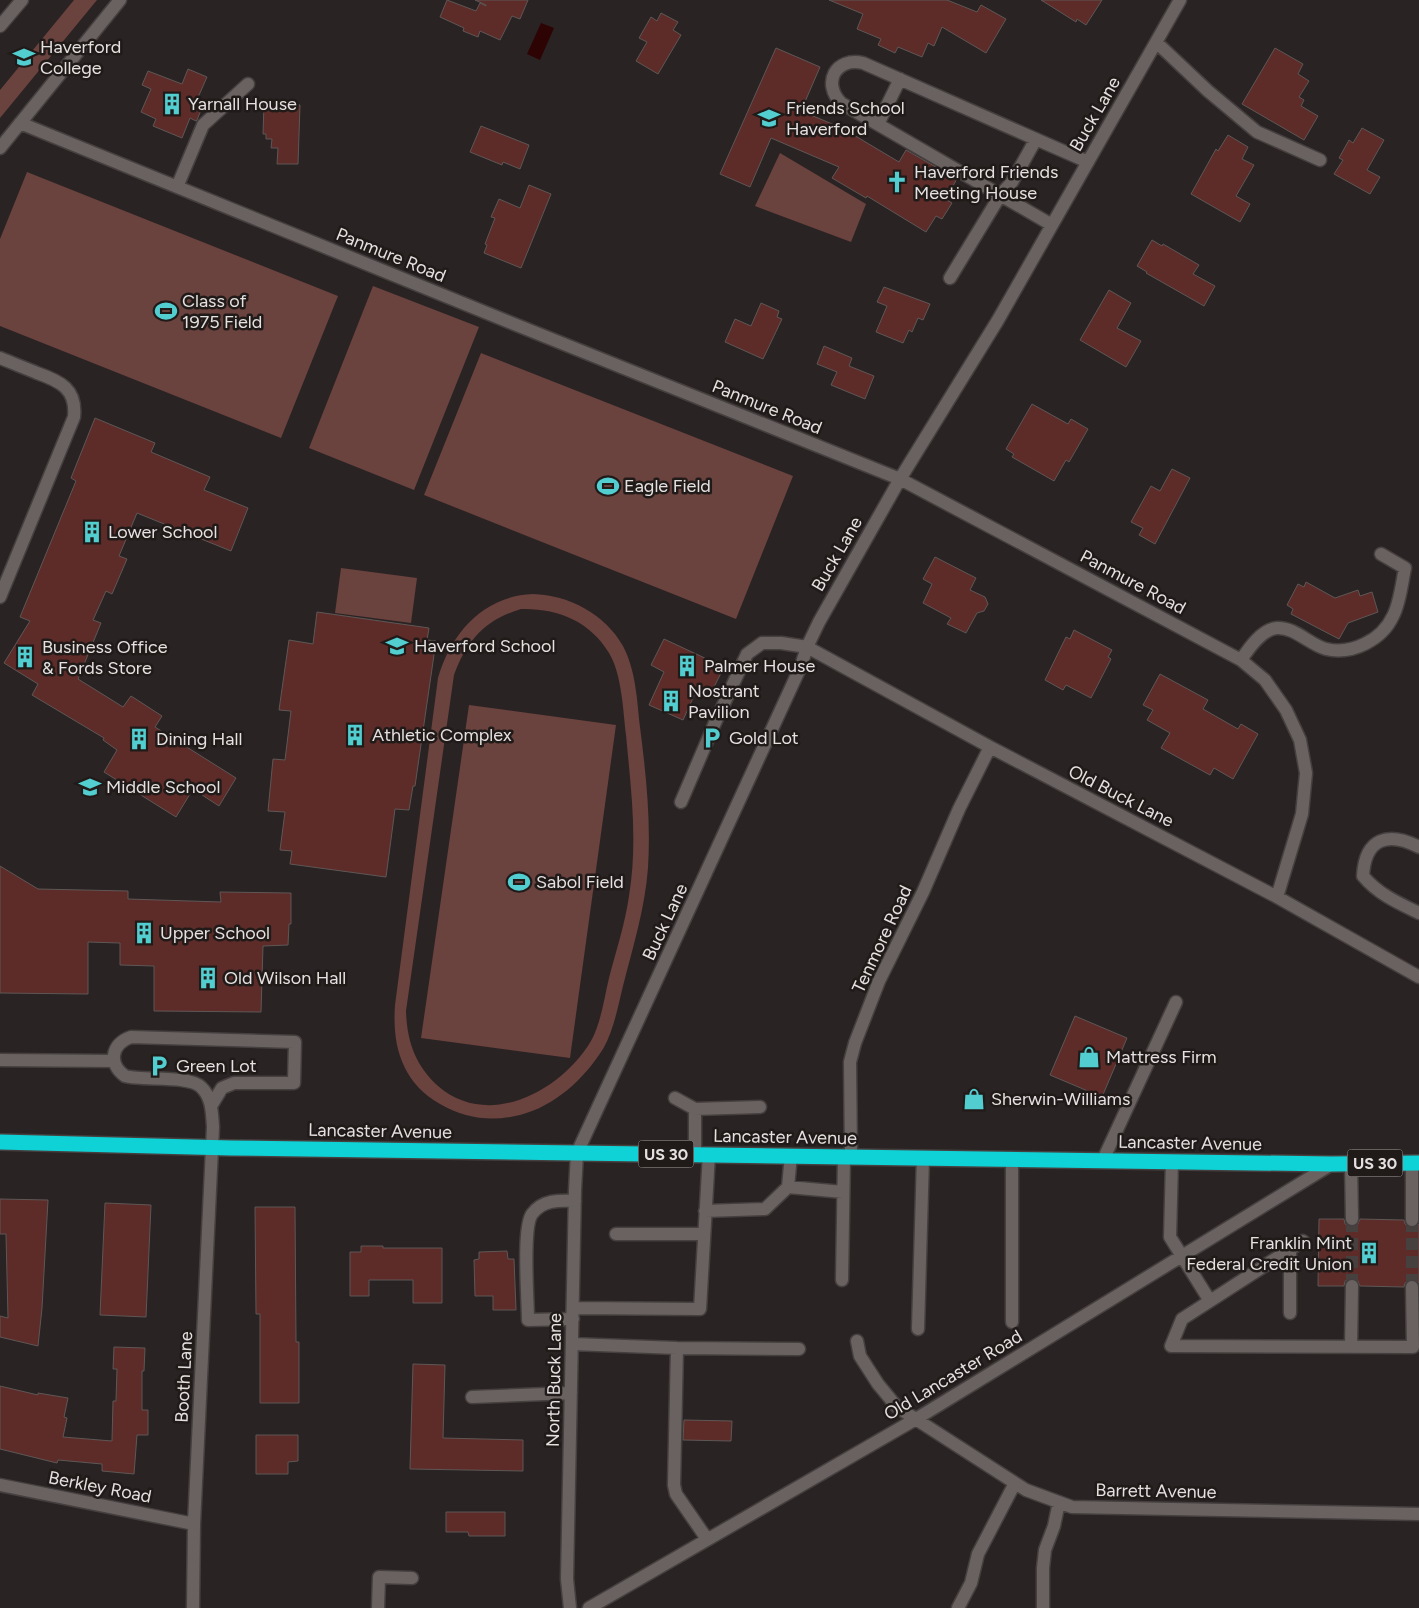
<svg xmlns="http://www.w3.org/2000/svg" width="1419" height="1608" viewBox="0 0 1419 1608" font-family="Figtree,sans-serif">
<rect width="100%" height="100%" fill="#2a2323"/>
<path fill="#6a423e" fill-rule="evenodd" d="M74,0H97L0,118V90Z
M780,153L866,204L851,242L755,206Z
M27,172L338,296L281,438L0,326V239Z
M373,286L479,327L414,490L309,448Z
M481,353L793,476L736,619L424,495Z
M341,568L417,578L411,623L335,613Z
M533,594C569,595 605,614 623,646C636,671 637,700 640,727C646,774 651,820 648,868C645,908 633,947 623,986C618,1006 614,1030 603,1049C584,1079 555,1106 520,1115C492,1122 466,1119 440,1104C402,1082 392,1046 395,1005L438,678C451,633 483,596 533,594ZM521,609C557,608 590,621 609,653C622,675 623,710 626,735C631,789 638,842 629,896C625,924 616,951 609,978C604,999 601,1023 591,1041C561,1091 489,1130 438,1086C415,1065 407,1041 406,1011L454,675C467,640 485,620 521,609Z
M469,705L616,725L570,1058L421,1038Z"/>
<path fill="#2e0304" d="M541,23L554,28L540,60L527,54Z"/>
<path fill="#5d2c29" stroke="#5e5756" d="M447,0L476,11L480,3L486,6V5L475,0H528L520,19L512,16L500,40L480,31L478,37L463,31L464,28L440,17Z
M829,0H947L977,12L981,5L1006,19L986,53L942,27L934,46L928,43L922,57L898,47L895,53L878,45L881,39L857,29L863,14Z
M1041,0H1102L1086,25L1077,19L1076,22Z
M661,13L678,22L673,30L681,35L658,74L636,61L647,42L639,38L651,17L657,21Z
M776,48L820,67L801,111L842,128L899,162L906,150L957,179L945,199L952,203L942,219L936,216L926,232L867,196L866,198L832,178L839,167L771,138L750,187L720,174Z
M1275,48L1303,64L1298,74L1309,81L1299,97L1304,100L1301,106L1318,116L1304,140L1242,104Z
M188,69L207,77L196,102L203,105L197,120L196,121L190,118L182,138L153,126L156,119L141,112L151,89L142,85L148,71L182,84Z
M264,104L300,105L298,164H277L278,148H271L272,139H266V134H263Z
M481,126L529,145L520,169L503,162L502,165L470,152Z
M1362,128L1384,140L1367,170L1380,177L1370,194L1334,174L1343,160L1339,158L1349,140L1353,143Z
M1228,135L1248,147L1242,159L1254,165L1236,196L1250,204L1240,222L1191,194L1216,149L1218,151Z
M529,185L551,194L521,268L484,253L487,245L485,244L495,218L491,217L499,199L520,208Z
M1152,240L1162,246L1163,244L1199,265L1193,274L1215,286L1204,306L1146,273L1147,272L1137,266Z
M884,287L930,304L923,320L918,318L912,332L909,330L903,343L876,332L887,306L877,302Z
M1109,290L1131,303L1117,328L1141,341L1126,367L1080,340Z
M761,303L779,311L777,317L782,319L763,359L725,342L735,319L751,326Z
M824,346L852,358L849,366L874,376L865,399L831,385L837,372L817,364Z
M1032,404L1068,424L1071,419L1088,429L1069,462L1066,460L1054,481L1012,457L1014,454L1006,449Z
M95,418L155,443L151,452L210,477L204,490L248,508L231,551L137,513L119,556L127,559L112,594L106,591L93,620L101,623L78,679L123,707L131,696L162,716L155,727L236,778L219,806L193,789L176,817L104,772L117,750L103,740L104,738L32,695L38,684L4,663L30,621L20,617L76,481L71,478Z
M1172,469L1190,478L1155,544L1139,535L1143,528L1131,522L1151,486L1160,491Z
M935,557L976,578L970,590L985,597L988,604L984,611L977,613L966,633L947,624L951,618L923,603L932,584L923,579Z
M1306,582L1335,598L1358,590L1360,596L1372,592L1378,612L1348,623L1339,639L1291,614L1293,609L1287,605L1298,584L1304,587Z
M317,612L429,628L427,640L436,641L415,786H413L409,810L395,809L386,877L290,864L292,851L280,850L285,812L268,811L273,759L285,760L291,711L279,710L289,640L313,644Z
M1074,630L1112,650L1108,657L1111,659L1091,698L1066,685L1063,690L1045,680L1066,637L1070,639Z
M664,639L724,667L711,693L698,687L683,720L649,705L664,672L651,665Z
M1160,674L1208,700L1203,709L1238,729L1241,724L1258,734L1233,779L1214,768L1210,775L1161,748L1170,733L1147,720L1153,710L1143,705Z
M0,866L38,889L128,891V899L221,902L220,892L291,893V924H289L288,945L263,946L261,1012L154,1011V966L120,965V943L88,942V994L0,993Z
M1075,1016L1127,1038L1102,1097L1050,1075Z
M0,1199L48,1200L42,1308L38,1346L0,1337V1316L8,1318L6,1234H0Z
M105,1203L151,1205L146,1317L100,1315Z
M255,1207H295L296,1342H299V1403H260V1314H256Z
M1319,1219H1344L1345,1224L1352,1227L1357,1226L1360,1219L1404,1220L1405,1224L1412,1228L1419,1224V1283L1415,1280L1411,1279L1405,1283L1404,1287L1360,1286L1357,1279L1352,1278L1345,1281L1344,1286H1318Z
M361,1246H383V1248H442V1303H413V1280H369V1296H350V1252H361Z
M507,1251L508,1259H514L516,1310H493V1296H475L474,1260L479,1259V1252Z
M114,1347L145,1348L144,1371H142V1410H148V1435H137L134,1474L102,1471V1464L58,1460L57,1463L0,1449V1386L38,1395V1393L68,1398L64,1417L67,1418L63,1437L112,1441L113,1401H116L117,1369H113Z
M413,1364L445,1365L443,1438L523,1440V1471L410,1469Z
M684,1420L732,1421L731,1441L683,1440Z
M256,1435H298V1461L288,1462V1474H256Z
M446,1512H505V1536H469L468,1532H446Z"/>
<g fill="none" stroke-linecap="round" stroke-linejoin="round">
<path stroke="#46403f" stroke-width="12" stroke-dasharray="12 6" stroke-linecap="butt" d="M1412,1220V1287
M1352,1286V1219"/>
<g stroke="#45403f" stroke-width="15">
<path id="minor" d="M0,26L22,0
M1156,42L1208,91L1257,132L1320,160
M20,123L509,322L900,479L1241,660L1265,680L1286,710L1300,740L1306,773L1302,814L1277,897
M878,124L900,79
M0,148L120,0
M177,187L203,125L248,84
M1052,225L841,103C822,83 835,57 863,63L1088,162
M950,278L1001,194L1012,182L1036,139
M0,358C12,363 25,368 37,373C60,381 77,389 74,417L0,597
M1241,660C1249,648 1262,629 1277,628C1295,627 1310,645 1326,649C1352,655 1382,640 1393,616C1400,603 1402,582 1405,568L1381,554
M681,802L714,725L747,654L762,643H781L807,647L990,747L1277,897L1419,977
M1419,847C1388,831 1365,838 1363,876C1378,894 1398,903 1419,913
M0,1060L114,1061
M675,1098L695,1109
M695,1154V1109L760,1107
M851,1156L850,1062L855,1043L879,981L923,892L959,809L990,747
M1012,1159V1322
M1103,1160L1176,1002
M1172,1161L1170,1237L1210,1301L1303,1241
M1351,1163L1352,1219
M1412,1163V1220
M788,1187L843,1192
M705,1211L765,1209L788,1187L791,1155
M616,1234H704
M842,1280L844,1156
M1210,1301L1182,1319L1171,1346L1413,1347L1412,1287
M573,1308L700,1309L709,1154
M1290,1313V1249
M573,1319L528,1320C528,1300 522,1228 532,1214C542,1200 559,1200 575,1201
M918,1329L923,1157
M857,1341L860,1356L878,1384L897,1407L1026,1490L1072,1507L1419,1514
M572,1344L677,1348L799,1349
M1351,1347L1352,1286
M677,1348L674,1485L676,1494L707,1539
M472,1397L571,1393
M0,1485L194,1524
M193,1608L194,1524L213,1127C212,1113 212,1097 201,1087C189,1075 143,1081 125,1076C108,1064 111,1044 131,1037L295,1042L294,1083H234L222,1088L211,1106
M378,1608L379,1577L412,1578
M570,1608L567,1579L575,1190L577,1153L801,666L807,647L819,622L900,479L998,320L1180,0
M589,1608L916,1419L1332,1164
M958,1608L971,1583L978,1554L1015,1483
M1043,1608V1568L1045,1550L1054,1526L1059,1502"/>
</g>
<g stroke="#45403f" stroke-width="18">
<path id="highway" d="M0,1142L231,1148L1332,1164L1419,1163"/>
</g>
<use href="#minor" stroke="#696261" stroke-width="12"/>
<use href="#highway" stroke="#0fd2d6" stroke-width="15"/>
</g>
<defs>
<g id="university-bare" transform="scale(1.725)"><path d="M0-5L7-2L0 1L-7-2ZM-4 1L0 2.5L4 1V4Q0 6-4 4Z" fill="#52cdd0" stroke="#201a19" stroke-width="2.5" paint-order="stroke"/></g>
<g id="building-bare" transform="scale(1.725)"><path d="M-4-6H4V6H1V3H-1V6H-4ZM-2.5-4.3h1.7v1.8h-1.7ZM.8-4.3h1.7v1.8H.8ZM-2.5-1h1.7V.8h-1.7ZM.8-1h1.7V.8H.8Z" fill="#52cdd0" stroke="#201a19" stroke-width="2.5" paint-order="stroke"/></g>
<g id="school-bare" transform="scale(1.725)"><path d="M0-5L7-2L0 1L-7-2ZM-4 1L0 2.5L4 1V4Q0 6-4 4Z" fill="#52cdd0" stroke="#201a19" stroke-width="2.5" paint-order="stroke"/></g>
<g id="church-bare" transform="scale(1.725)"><path d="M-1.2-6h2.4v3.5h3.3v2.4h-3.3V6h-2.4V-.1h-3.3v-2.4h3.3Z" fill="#52cdd0" stroke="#201a19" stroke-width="2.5" paint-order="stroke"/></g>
<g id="stadium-bare" transform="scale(1.725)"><path d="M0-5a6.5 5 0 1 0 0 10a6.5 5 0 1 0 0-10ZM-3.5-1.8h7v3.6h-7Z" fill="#52cdd0" stroke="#201a19" stroke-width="2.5" paint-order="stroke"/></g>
<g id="parking-bare" transform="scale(1.725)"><path d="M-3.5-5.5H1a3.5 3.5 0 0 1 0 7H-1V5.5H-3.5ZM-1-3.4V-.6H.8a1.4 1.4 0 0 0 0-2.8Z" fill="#52cdd0" stroke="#201a19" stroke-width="2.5" paint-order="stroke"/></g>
<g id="shop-bare" transform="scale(1.725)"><path d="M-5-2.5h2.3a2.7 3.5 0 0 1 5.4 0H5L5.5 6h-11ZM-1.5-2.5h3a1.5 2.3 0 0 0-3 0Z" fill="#52cdd0" stroke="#201a19" stroke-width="2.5" paint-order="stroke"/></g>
</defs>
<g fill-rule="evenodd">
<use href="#university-bare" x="24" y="57"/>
<use href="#building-bare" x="172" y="104"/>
<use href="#school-bare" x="769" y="118"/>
<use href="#church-bare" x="897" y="182"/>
<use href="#stadium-bare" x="166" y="311"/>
<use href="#stadium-bare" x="608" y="486"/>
<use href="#building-bare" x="92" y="532"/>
<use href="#school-bare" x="397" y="646"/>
<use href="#building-bare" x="25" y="657"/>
<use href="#building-bare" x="687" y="666"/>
<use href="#building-bare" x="671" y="701"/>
<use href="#building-bare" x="355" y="735"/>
<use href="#parking-bare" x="712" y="738"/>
<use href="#building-bare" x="139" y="739"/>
<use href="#school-bare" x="90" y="787"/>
<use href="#stadium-bare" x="519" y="882"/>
<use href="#building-bare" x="144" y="933"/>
<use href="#building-bare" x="208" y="978"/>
<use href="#shop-bare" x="1089" y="1057"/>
<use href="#parking-bare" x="159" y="1066"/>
<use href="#shop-bare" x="974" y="1099"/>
<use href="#building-bare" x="1369" y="1253"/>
</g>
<g text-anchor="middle" stroke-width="5" stroke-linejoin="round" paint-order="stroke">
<g fill="#201a19" stroke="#aaa5a4" stroke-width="1">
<rect x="638.5" y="1140.5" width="55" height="27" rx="4"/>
<rect x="1347.5" y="1149.5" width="55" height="27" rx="4"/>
</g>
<g font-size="16" font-weight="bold" fill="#e5e1e0">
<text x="666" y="1160">US 30</text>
<text x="1375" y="1169">US 30</text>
</g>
<g font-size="18" fill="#e5e1e0" stroke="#201a19" text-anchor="start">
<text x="40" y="53">Haverford<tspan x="40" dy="21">College</tspan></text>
<text x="188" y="110">Yarnall House</text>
<text x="786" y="114">Friends School<tspan x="786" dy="21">Haverford</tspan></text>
<text x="914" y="178">Haverford Friends<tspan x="914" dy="21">Meeting House</tspan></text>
<text x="182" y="307">Class of<tspan x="182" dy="21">1975 Field</tspan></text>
<text x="624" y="492">Eagle Field</text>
<text x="108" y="538">Lower School</text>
<text x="414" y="652">Haverford School</text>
<text x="42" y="653">Business Office<tspan x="42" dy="21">&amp; Fords Store</tspan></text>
<text x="704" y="672">Palmer House</text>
<text x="688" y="697">Nostrant<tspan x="688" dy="21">Pavilion</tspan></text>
<text x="372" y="741">Athletic Complex</text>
<text x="729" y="744">Gold Lot</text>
<text x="156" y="745">Dining Hall</text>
<text x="106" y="793">Middle School</text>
<text x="536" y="888">Sabol Field</text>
<text x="160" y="939">Upper School</text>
<text x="224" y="984">Old Wilson Hall</text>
<text x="1106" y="1063">Mattress Firm</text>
<text x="176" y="1072">Green Lot</text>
<text x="991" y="1105">Sherwin-Williams</text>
<text x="1352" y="1249" text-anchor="end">Franklin Mint<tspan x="1352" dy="21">Federal Credit Union</tspan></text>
</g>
<g font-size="18" fill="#e5e1e0" stroke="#201a19">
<text transform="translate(1095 114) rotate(-60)" y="6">Buck Lane</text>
<text transform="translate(391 255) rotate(22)" y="6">Panmure Road</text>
<text transform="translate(767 407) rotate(22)" y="6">Panmure Road</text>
<text transform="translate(837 554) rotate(-60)" y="6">Buck Lane</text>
<text transform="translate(1133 582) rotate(28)" y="6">Panmure Road</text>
<text transform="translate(1121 796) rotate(27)" y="6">Old Buck Lane</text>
<text transform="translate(665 922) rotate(-65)" y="6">Buck Lane</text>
<text transform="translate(882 939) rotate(-65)" y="6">Tenmore Road</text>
<text transform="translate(380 1131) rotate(1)" y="6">Lancaster Avenue</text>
<text transform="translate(785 1137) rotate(1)" y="6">Lancaster Avenue</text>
<text transform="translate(1190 1143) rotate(1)" y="6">Lancaster Avenue</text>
<text transform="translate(953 1375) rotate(-31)" y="6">Old Lancaster Road</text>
<text transform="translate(184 1377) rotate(-87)" y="6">Booth Lane</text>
<text transform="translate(554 1380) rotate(-89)" y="6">North Buck Lane</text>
<text transform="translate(100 1487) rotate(11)" y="6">Berkley Road</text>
<text transform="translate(1156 1491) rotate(1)" y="6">Barrett Avenue</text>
</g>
</g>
</svg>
